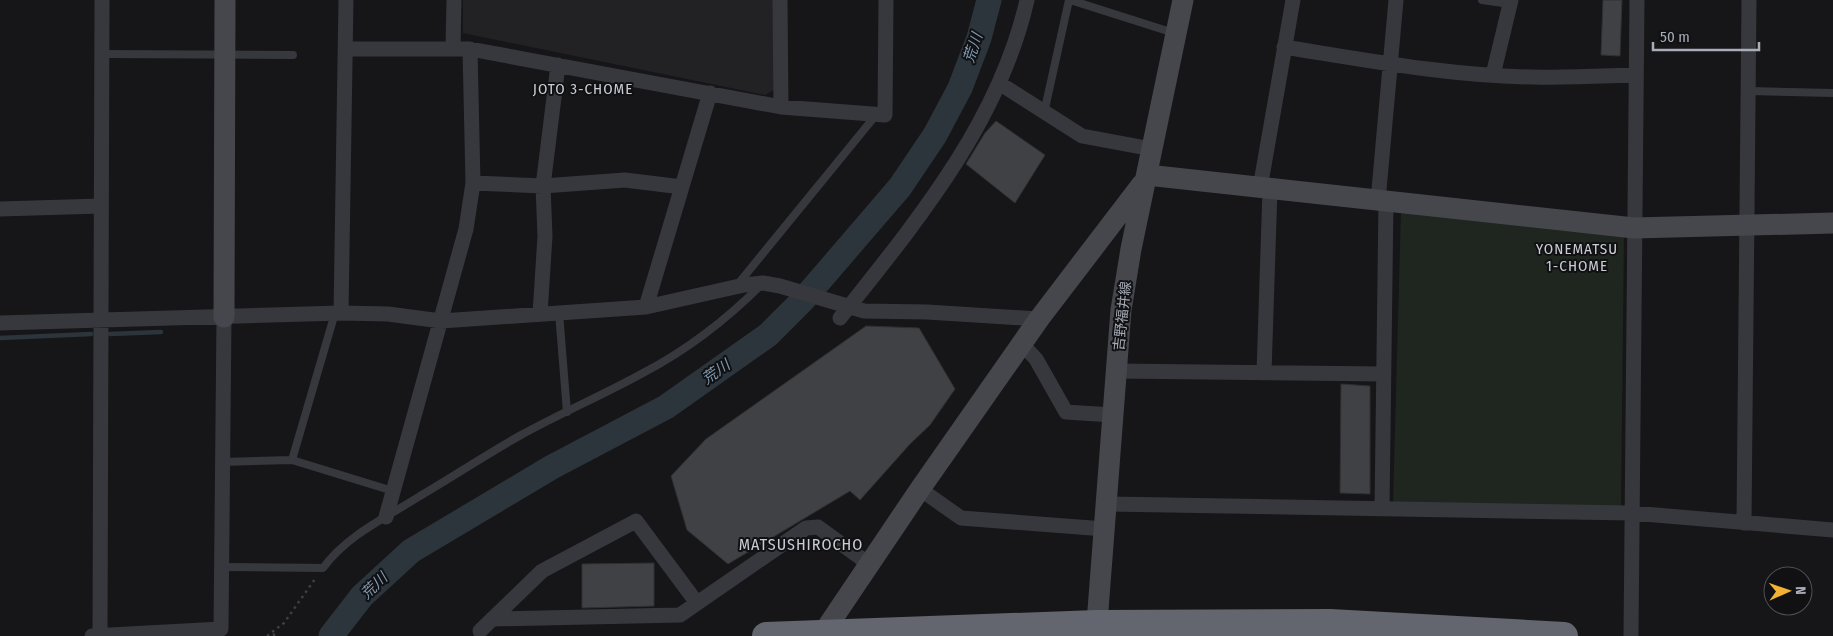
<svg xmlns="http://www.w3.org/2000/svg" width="1833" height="636" viewBox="0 0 1833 636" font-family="'Fira Sans Condensed','Noto Sans JP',sans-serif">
<rect width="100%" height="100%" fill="#161618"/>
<path fill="#222225" d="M463,0H774V90L765,95L463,33Z"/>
<path fill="#1e261f" d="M1401,210L1624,234L1621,507L1393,503Z"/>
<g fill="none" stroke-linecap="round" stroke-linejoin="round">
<path stroke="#2c353c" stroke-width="4.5" d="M110,334L161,332
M0,338L91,334"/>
<path stroke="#2c353c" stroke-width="25" d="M331,636L362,596L411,551L552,467L666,407L768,335L802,301L900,187L935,135L960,88L979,38L989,0"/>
</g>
<path fill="#404145" stroke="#303034" d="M1603,0H1622L1620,56L1601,55Z
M996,121L1045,155L1015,203L966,164L985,133Z
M866,326L919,328L955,389L930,425L910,444L860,500L850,491L728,564L687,530L671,476L706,439Z
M1341,384L1370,386V494L1340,493Z
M654,563V606L582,608V564Z"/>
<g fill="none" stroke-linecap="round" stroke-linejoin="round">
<path stroke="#3d3f44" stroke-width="2.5" stroke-dasharray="2.5 4" stroke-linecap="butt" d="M267,636L284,623L315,579
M274,636V631"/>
<path stroke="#37383d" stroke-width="8" d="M1070,0L1174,33
M1482,0L1510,4
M101,54L293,55
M1749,91L1833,93
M1044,113L1069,0
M738,284L876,115
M559,313L567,412
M292,460L335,313
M222,462L292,460L393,491
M221,567L323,568C347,535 387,517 420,496C454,476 487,454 521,435C561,413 603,395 643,373C687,350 727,319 761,285"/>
<path stroke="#37383d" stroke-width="15" d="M780,0L781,107
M453,47L454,0
M1284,47C1366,60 1450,76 1533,77C1567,78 1602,76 1636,75
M346,49H470L781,107L885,115L886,0
M1493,75L1511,0
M999,83L1082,136L1152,149
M473,183L543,186L625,180L682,187
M1260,188L1293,0
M1378,201L1396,0
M0,209L101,206
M646,307L710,93
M341,313L346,0
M540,314L545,236L543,186L558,65
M840,318C917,221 999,123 1027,0
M0,323L341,313L388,314L441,321L646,307L744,285L763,283L780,286L864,311L927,312L1039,319
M1022,344L1036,359L1066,412L1113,415
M1116,371L1383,374
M1264,373L1270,189
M920,489L961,518L1105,529
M1108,504L1632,513L1833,530
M1382,509L1386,201
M386,517L466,229L473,183L470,49
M1744,523L1749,0
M492,619L680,615L806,528L818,527L869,564
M480,631L542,571L636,521L697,603
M92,636L221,629L224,317
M100,636L102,0
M1631,636L1637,0"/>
<path stroke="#45474d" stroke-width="21" d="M1147,175L1634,228L1833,223
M224,317L225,0
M821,636L920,489L1039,319L1142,184
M1096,636L1121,310L1131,249L1183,0"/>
<path stroke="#63666e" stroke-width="28" d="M766,636L1097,624L1330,623L1564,636"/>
</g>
<g text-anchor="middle" stroke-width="4" stroke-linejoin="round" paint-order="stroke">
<g font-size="14" fill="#a8adb8" stroke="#111113">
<text transform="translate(1122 316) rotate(-84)" y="5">吉野福井線</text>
</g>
<g font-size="15" font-style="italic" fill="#7f9bb3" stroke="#111113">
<text transform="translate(973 48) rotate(-72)" y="5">荒川</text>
<text transform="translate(716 372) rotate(-35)" y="5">荒川</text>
<text transform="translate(374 586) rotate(-44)" y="5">荒川</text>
</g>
<g font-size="15" letter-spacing="1" fill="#c9ccd4" stroke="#111113">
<text x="583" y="94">JOTO 3-CHOME</text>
<text x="1577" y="254">YONEMATSU<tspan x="1577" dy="17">1-CHOME</tspan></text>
</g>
<g font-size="16" letter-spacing="1" fill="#c9ccd4" stroke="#111113">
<text x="801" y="550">MATSUSHIROCHO</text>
</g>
</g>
<g transform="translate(1788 591) rotate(88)"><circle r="24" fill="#111113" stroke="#4d4f55"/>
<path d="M0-4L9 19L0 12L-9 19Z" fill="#f2b134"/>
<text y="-8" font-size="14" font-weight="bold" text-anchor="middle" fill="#a8adb8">N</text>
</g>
<path d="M1653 42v8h106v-8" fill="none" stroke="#a8adb8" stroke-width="2.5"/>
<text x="1660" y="42" font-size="15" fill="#a8adb8" stroke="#111113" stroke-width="4" paint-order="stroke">50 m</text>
</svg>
